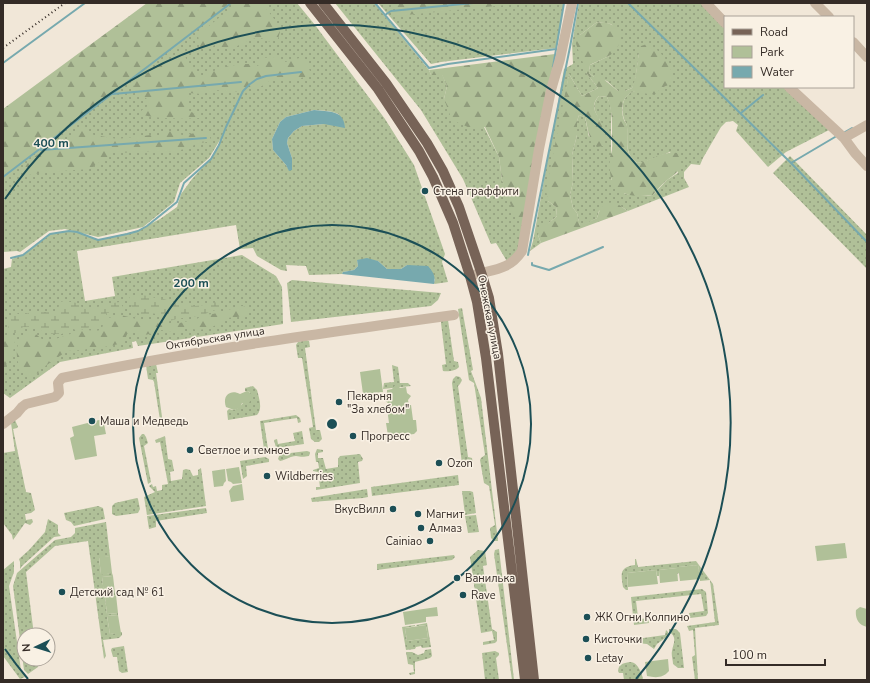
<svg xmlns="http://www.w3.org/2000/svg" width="870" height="683" viewBox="0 0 870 683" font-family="'Nunito Sans',sans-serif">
<defs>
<pattern id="grass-dots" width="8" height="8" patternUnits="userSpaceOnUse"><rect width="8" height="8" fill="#b0c098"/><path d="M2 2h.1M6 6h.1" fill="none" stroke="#909c7c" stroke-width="1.8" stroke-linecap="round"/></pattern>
<pattern id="forest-firs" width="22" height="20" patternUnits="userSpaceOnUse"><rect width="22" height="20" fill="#b0c098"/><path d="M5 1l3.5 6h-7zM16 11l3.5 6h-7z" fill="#909c7c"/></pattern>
<pattern id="wetland-marsh" width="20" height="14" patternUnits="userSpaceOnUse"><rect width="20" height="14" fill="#b0c098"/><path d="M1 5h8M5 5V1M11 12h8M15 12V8" fill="none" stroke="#909c7c"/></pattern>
</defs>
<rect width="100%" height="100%" fill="#f1e7d8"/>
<path fill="url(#grass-dots)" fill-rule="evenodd" d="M231,3H297L315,25L385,119L414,165L445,254L442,262L448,282L434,284L435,279L407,265L401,269H387L378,261L357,260L358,266L354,270L343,272L342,274L309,275L306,266L286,265L287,271L281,270L257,256L253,248L240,249L236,225L77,251L85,301L115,296L112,277L242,255L276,276L282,287L283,324L138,346L136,341L132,342L133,348L60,362L10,398L3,393V269L11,267L12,259L23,255L50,234L69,231L77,232L98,240L137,231L160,219L177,207L181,194L192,179L212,157L221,140L223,139L220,140L209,158L180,183L174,202L143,227L98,237L65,229L49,231L20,252L17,251L3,252V177ZM314,110L329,111L339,114L332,124H324L302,126L294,131L288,138L287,143L292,158L289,170L286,165L273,150L272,139L280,122L286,117Z
M335,3H374L429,70L431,75L442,74L447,86L444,99L484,127L499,157L502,180L525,225L520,253L508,263L496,243L491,244L463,179L421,110Z
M378,3H564L556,48L441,62L431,64Z
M579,3H703L725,25V87H786L829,130L786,152L768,167L736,131L738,125L733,121L726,122L721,127L703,158L700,165L691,164L684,172V178L689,187L628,211L617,204L599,211L597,218L580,227L577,213L573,208L570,195L573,182L572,155L577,135V121L579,115L585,117L589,137L600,120C594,111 591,105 599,96L607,97L610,104L611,110V179L625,194L646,196L653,195L667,180L678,173L670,152L644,162L637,163C623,152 629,142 627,127C627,124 625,122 624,119C621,110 622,98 630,93C639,88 655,91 666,86L639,53L635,82L632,88L625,91H618L607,81L594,77L589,73L590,65L609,56L616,29L611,24L597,22L580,35L587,74L598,88L582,96L569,74L548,201L556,207L557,216L549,223L538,235L541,243L530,251L533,241L564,69L573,64L572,44Z
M790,156L867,235V269L773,173Z
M292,280L441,293L438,300L431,306L291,322L287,283Z
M462,308L473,370L471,371L481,398L498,541H494L491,538L490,528L495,525L489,486L484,483L480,460L481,458L485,455L474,383L469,380L458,309Z
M448,320L454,361L458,362L459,367C456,371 447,372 443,371L442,365L446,364L441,323V321Z
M306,340L309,341L310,347L305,348L316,430H320L322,439L319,442H315L311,439L309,428L313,427L302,358H298L296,345L298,342Z
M156,364L158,373H156L163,424L161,426L157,427L155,421L160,420L154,382L153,380L148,379L146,365Z
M392,365L398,367L400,383H408L411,386L383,389L384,383L394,382Z
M456,376L460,377L462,380L460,384L458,386L468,457L472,458L473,464L470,467H464L462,464L452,383L453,379Z
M253,386L257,390C259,398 263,409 257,415L228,420L227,411L229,409C240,413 244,400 250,392L245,391V388Z
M296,415L300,418L301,422L298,423L297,418L264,423L268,449H264L260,421Z
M15,420L18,427L17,428L13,429L26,492L31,493L35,510L31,513L25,514L26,520L32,519L33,522L30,525L25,523L13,540L12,535L3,523V453L15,451L11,423Z
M302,431L304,444L276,448L274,440L277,439L278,444L295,441L293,433Z
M142,434H144L146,437L148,443L144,446L151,482L148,484L139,438Z
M165,436L168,459L172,460L174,471L170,472L171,481L182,479L183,470L186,469L190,470L193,476L198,475V470L201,468L206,506L147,515L144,497L155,492L149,486L152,484L153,487L156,486L157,491L162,490V485L168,484L160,442L156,443L155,440Z
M317,449L323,450V452L318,453V458H323L326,469L338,467V459L340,456L360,454L363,459L362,461L358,462L360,483L316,490V487H320L318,472L313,471V470L319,468L318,462H316L315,454Z
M307,451L310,452L309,456C304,457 301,457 296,456C290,456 286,460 280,461L278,459L279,456L282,454Z
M265,457L269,459V462L246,466L247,476L243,479L240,461Z
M458,475L459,485L372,496L371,487Z
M367,489L368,497L363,498L312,502L311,498Z
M462,491H470L473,492L476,513L465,515Z
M137,498L138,499L140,509L138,513L116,516L112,514V506L115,503Z
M98,506L103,508L105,519L74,526L71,522L66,520L64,513Z
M206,508L207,513L156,521V527L149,529L147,516Z
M476,515L479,532L468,533L465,516Z
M48,519L58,525V533L61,536L54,537L22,566L20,569V562L19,559L29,550L45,532Z
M106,522L110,556L99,558L101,574L112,573L113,576L102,577L104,594L115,593L116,595L105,597L107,614L118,613V615L107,616L110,634L122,632V635L119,638L103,640L106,656L104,659L88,541L55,546L26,572L34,635H24V659H37L38,667L28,674L24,670L13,586L17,573L55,540L71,537L75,533V528Z
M499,549L514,680H512L494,554L495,550Z
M478,550L485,551L487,565L483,566L492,629L497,632V641L495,643L483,645V642L494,640L492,631L481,633L470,557Z
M454,555L455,557L452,560L377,570V564Z
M635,559H636L638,567L696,561L713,584L719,625L695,628L698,680H695L692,657L695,655L693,630L689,631L687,626L715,622L710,580L700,581L698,565L679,567V573L677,574V568L659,570V576H657L656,570L627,573L628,590H626L623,587C621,574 619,567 635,565Z
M14,561V572L9,586L21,670L25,677L20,679L3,656V570Z
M702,589L706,592L708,613L706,616L690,618L689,613L704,611L701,594L636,601L638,617H640L641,619L648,618L649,623L634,625L631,597Z
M427,623L431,647L422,648L421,646L416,647L415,649L406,650L402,627L415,625V626L405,628L407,641L428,638L426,625L417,626L416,625Z
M669,629H676L680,633L684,668H678L673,664C673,660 671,655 672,651C673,644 678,637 669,632Z
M666,630L668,632V636L657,644L654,649L647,644L637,643L636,639L665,635Z
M124,646L128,672L122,673L119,671L117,657H113L111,650L112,648Z
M431,649L432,656L430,658L415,662V674L410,675L409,673L414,672L413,665L408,664L406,652H412L418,655L424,653L425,650Z
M495,651L499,653V655L496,658L499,680H485L482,653Z
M631,662C638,663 641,672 643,678L642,680H624L623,673H619L618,671C619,663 624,663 631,662Z"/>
<path fill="url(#forest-firs)" d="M147,3H231L3,177V109Z
M237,3H262L281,28L278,39L270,42C265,41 262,37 258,38C239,40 236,55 215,45L205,50C198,47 199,41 198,35Z
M406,3H506V5L396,16L394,4Z
M597,22C601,23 606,22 610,24C623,29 622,45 613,53C607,58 597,61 590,65L589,73L594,77H601L618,91H625L632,88C638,75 636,60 641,46L647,44C657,48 668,59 671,70C672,74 672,79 672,83L660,89L656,94C646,96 636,88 629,94C621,100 621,112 624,120C626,124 626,122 627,126C630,141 622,152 637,163C651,161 662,151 677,153C686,169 677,172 666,181C661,185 657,190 653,195C622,199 607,191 610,157C611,154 612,151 612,148C613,143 611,138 612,133C612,120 612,108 607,97L599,96C587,109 600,115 603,127C605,134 604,140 603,146L597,147C588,140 588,128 585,117L579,115L577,121V135L572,155L573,182L570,195L573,208L577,213L580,226L597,218C599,209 605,200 616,203C620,205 624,209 628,211L541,243L538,235L540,224L549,223L557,216L556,207L548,201L546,190L569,74L582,96L598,88L587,74L575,41L580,35Z
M182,49L189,65L202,77C214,69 243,60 258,66L262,58L275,57L285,62L303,57L310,71L309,75C298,82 280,77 269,81C268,82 265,85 264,85C259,88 251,88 245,89L243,91L238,92L215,90L202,94L189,93L187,103L188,110L191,112L206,117C193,120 152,119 140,114L142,110L146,108L148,104L147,99L137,92L133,85L134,82L159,65L169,61Z
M555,54L537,151L525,225L514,214L502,180L499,157L485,127L470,128L452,120L444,99L447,86L442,75H431L429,70Z
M82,124L85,132L89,134L117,139L151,135L160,137L164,131C174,130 175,135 183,135C192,135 200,130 208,132L211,140L207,142L199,143L185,149L175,151L112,153L107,160L98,163L90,169L46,172L23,176C27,144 71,153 82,124Z
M242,306C245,306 248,309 249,313L246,316L227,318L221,323L207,329L197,330L189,328L175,332L161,330L154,333L140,336L141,332H137L127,334L124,343L104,347H92L84,350L67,351L41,369L40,372L29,376L24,370H22C13,359 16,338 28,330L32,331L43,340C52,340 60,338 68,335C72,333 75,331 80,330C88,329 95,333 102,329L104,319L121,315L136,319L155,320L160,325H171L197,319L202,315L213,314Z
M3,331L6,337L9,336L14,338L15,341L12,358L8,361L3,372Z"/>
<path fill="url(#wetland-marsh)" d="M137,295L150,296L155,298L164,299L175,303L195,306L204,305L217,302L219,304L220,312L212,310L204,315L176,319L167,322C162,318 157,312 151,314L150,317L137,313L135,317L129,298L131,296Z
M64,301L77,303L83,308L94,309L100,305L120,302L123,307L122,312L107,313L103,322L98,326L97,329L91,327L77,331L72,328L62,334H49L32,327H23L17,333H10L8,332L9,320L12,315L16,313L21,315L32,312H54L56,311L60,302Z"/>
<path fill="#b0c098" d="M380,369L383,392L363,394L360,372Z
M396,384L400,388L406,387L407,393L411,396L408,400L409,405H411L413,420H416L417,431L414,434L391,437L388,436L386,423H389L387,408L389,407L388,403L384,400L387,395V390L392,389Z
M247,391C253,393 252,398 249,403H242L240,408L234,410L226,407C222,396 230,389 240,394Z
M103,419L106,434L94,436L97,456L75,460L70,438L74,436L72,427Z
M239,467L242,483L233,484L231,482L228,481L226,469Z
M225,469L226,481L224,483L223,486L214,487L212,471Z
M242,484L244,500L231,502L229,491L233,486Z
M845,543L847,558L817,561L815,546Z
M110,556L112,573L101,575L99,557Z
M698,565L700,579L680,581L678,567Z
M677,568L678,581L660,583L659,570Z
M656,570L658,584L628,587L627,573Z
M113,576L115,593L104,595L102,577Z
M116,595L118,613L107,614L105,597Z
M437,607L438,616L426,617V622L405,625L403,612Z
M860,607L867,609V627C858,625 855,618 856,610Z
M118,615L121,633L110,634L107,616Z
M426,625L428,638L407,641L405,628Z
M668,659L669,671C663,678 656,678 647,676L645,662Z"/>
<path fill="#77a9ae" d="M314,110C328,112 344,109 345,128L324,124L302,126L294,131L288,138L287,143L292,158V170L289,171L286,165L273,150L272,139L280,122L286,117Z
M367,258L378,261L387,269H401L407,265L428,266C433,272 436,276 434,284L342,274L343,272L354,270L358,266L357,260Z"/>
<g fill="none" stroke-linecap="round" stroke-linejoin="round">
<path stroke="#77a9ae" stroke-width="2" d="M375,3L429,68L448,64L556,49
M628,3L791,163L867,242
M385,15L391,11L473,3
M570,47L578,3
M3,63L85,3
M553,67L564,3
M113,94L241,82
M741,113L763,95
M845,132L852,128
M41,150L206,138
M791,163L835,137
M3,177L231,3
M528,255L570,47
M11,258L23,255L50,234L69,231L77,232L98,240L127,234L138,231L147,226L177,202L184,183L211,159L219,145L226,127L243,91L250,84L257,79L266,76L301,72
M532,263V265L549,270L603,247"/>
<path stroke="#c9b7a4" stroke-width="10" d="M706,3L725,23
M815,3L829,17
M853,42L867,57
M789,87L844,138L855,153L867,166
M844,138L867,125
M470,276C491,269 508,272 522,251L539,149L551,90L560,59L572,3
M3,424L17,413L22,407L26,404L55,397L59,393L58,383L62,378C192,351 323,333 454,315"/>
<path stroke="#776357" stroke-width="10" d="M310,3L378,89L419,151L433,177L453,223L470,276L477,302L486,358L525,680
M323,3L386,83L427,143L443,171L459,207L481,272L489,298L498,354L534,680"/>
<path stroke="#342b26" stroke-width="2" stroke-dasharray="1 3" stroke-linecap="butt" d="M3,48L65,3"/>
</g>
<g fill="none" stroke="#1c4f56" stroke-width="2">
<circle cx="332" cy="424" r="199"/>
<path d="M28 679A397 397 0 0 1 5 649M5 199A397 397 0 1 1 636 679"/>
</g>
<g fill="#1c4f56" stroke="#f9f1e4" stroke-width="1.5">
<circle cx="425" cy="191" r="4"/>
<circle cx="339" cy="402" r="4"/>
<circle cx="92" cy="421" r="4"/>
<circle cx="353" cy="436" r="4"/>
<circle cx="190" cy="450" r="4"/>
<circle cx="439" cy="463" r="4"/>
<circle cx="267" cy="476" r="4"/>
<circle cx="393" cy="509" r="4"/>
<circle cx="418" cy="514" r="4"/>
<circle cx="421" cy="528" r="4"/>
<circle cx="430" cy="541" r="4"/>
<circle cx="457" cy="578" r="4"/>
<circle cx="62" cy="592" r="4"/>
<circle cx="463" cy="595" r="4"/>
<circle cx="587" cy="617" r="4"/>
<circle cx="586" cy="639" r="4"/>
<circle cx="588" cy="658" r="4"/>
</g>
<g text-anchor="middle" stroke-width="3" stroke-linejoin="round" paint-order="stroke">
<g font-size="11" fill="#342b26" stroke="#f9f1e4" text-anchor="start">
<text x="433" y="195">Стена граффити</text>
<text x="347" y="400">Пекарня<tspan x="347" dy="13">"За хлебом"</tspan></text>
<text x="100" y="425">Маша и Медведь</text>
<text x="361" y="440">Прогресс</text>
<text x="198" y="454">Светлое и темное</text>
<text x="447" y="467">Ozon</text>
<text x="275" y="480">Wildberries</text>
<text x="385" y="513" text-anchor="end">ВкусВилл</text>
<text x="426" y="518">Магнит</text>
<text x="429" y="532">Алмаз</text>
<text x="422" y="545" text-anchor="end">Сainiao</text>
<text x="465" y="582">Ванилька</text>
<text x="70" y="596">Детский сад № 61</text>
<text x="471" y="599">Rave</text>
<text x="595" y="621">ЖК Огни Колпино</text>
<text x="594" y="643">Кисточки</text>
<text x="596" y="662">Letay</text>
</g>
<g font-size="11" fill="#342b26" stroke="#f9f1e4">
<text transform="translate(490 317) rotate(79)" y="4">Онежская улица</text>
<text transform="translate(215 338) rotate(-9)" y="4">Октябрьская улица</text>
</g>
</g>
<circle cx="332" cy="424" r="6" fill="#1c4f56" stroke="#f9f1e4" stroke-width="2"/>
<g font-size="12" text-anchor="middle" font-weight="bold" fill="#1c4f56" stroke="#f9f1e4" stroke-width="3" stroke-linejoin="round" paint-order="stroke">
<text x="51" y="147">400 m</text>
<text x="191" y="287">200 m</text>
</g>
<rect width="870" height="683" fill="none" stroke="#342b26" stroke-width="8"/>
<rect x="724" y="16" width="130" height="72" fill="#f9f1e4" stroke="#aaa298"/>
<rect x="732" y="29" width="20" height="6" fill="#776357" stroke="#aaa298"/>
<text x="760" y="36" font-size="12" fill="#342b26">Road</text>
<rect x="732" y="46" width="20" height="12" fill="#b0c098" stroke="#aaa298"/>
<text x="760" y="56" font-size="12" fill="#342b26">Park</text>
<rect x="732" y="66" width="20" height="12" fill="#77a9ae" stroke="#aaa298"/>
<text x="760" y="76" font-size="12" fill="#342b26">Water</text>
<g transform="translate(36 647) rotate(266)"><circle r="19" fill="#f9f1e4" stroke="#aaa298"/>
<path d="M0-3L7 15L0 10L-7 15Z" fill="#1c4f56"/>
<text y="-6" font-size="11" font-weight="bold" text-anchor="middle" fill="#342b26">N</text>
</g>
<path d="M726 659v6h99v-6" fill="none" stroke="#342b26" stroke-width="2"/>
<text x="732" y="659" font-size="12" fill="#342b26" stroke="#f9f1e4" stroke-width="3" paint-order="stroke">100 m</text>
</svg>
